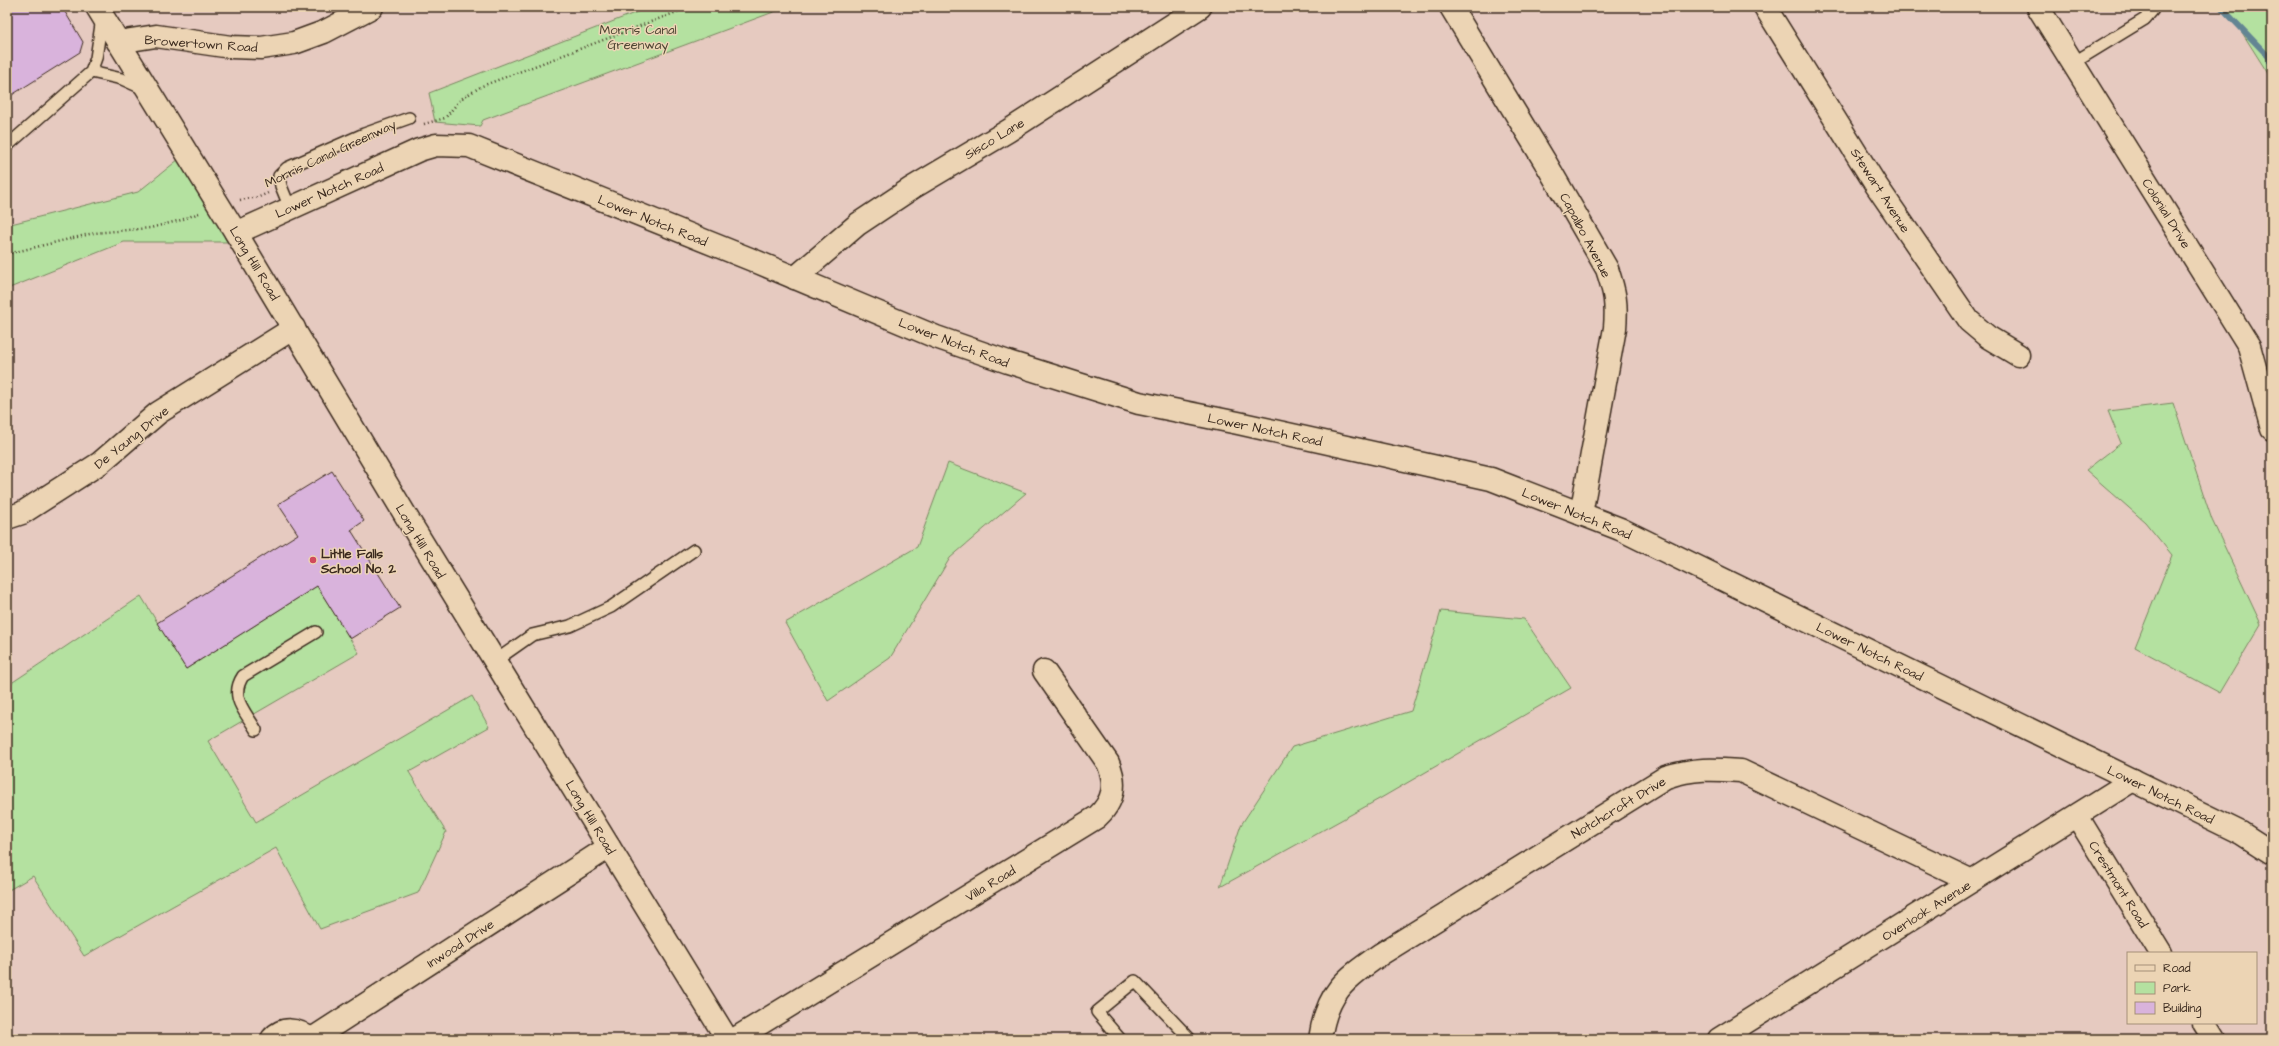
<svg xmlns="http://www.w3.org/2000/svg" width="2279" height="1046" viewBox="0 0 2279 1046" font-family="'Architects Daughter',sans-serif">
<rect width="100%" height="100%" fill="#e6cac0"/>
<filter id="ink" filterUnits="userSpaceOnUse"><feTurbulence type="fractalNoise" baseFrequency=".025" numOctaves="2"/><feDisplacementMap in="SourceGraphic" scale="8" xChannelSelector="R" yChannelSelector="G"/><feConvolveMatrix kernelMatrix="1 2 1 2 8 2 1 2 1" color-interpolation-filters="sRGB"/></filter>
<g filter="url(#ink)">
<path fill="#b4e1a0" stroke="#78865f" d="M650,7H787L483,120L480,126L435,122L429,93Z
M2226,7H2272V80Z
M179,159L228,242H124L7,289V225L138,192Z
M2173,403L2212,520L2261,624L2220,693L2135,647L2172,555L2145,522L2086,470L2121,443L2108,411Z
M948,463L1026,493L950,558L890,658L828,701L785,623L917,547Z
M317,586L359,653L208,741L256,822L472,696L489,727L409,772L446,832L418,893L320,929L276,848L84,956L33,876L7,891V686L141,596L186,669Z
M1441,611L1524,619L1571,688L1381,798L1220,887L1241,825L1292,747L1411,711Z"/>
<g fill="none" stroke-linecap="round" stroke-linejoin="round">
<path stroke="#648593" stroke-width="6" d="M2221,7L2269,57L2272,71"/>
</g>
<path fill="#d9b3dc" stroke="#3b2a1e" d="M7,7H62L83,42L80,52L7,98Z
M332,471L364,521L351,530L400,608L350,639L317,586L186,669L157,623L298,534L278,504Z"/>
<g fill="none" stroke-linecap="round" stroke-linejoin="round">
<g stroke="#3b2a1e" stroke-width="14">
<path id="service" d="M2073,63L2145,19L2152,11L2151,7
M91,72L122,79L144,89
M7,146L91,72L96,58L102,18
M290,208L281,186L279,176L287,168L364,134L409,118
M495,661L532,635L570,626L611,607L694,550
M256,730C245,711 229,697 243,676L316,632
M1120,1039L1097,1012L1135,981L1190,1039"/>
</g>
<g stroke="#3b2a1e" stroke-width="25">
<path id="minor" d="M1451,7L1547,165L1607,269C1615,293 1617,303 1615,328L1581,514
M1765,7L1876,185L1969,321L1988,337L2018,355
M2038,7L2249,346L2272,429
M795,278L858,224L912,188L1008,131L1200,7
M7,518L22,513L100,463L158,413L294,328
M2077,816L2161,953
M2204,1023L2214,1039
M272,1039C282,1027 298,1028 309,1039
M312,1039L609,847
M735,1039L1097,817C1114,801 1117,784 1108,763L1044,671
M1320,1039C1327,992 1344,980 1381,954L1666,777C1694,768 1712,769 1741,771L1972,881
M1719,1039L2133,780"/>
</g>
<g stroke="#3b2a1e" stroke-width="25">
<path id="tertiary" d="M118,42L156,36L231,47L261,48L294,43L324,32L372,7
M236,233L419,150L436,145L469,146L755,261L936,337L1008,362L1139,403L1238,423L1491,479L1620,529L2241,833L2272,853"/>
</g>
<g stroke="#3b2a1e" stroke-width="25">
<path id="secondary" d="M97,7L236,233L412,526L727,1039"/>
</g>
<path stroke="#3b2a1e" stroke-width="2.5" stroke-dasharray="1 3" stroke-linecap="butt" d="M424,124L445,118L461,99L482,86L690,7
M240,200L259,197L268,193
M7,254L94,233L150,228L181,220L199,213"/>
<use href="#service" stroke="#ecd4b4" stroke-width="11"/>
<use href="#minor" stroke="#ecd4b4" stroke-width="22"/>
<use href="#tertiary" stroke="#ecd4b4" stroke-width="22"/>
<use href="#secondary" stroke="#ecd4b4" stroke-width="22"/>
</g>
</g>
<circle fill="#d1495b" stroke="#ecd4b4" stroke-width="1.5" cx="313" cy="560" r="4"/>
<g text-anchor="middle" stroke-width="3" stroke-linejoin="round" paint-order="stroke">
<g font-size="13" fill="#4d4532" stroke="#ecd4b4">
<text x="638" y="34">Morris Canal<tspan x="638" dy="15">Greenway</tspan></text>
</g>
<g font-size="13" fill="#3b2a1e" stroke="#ecd4b4">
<text transform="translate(201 43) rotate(4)" y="5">Browertown Road</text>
<text transform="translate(994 138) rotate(-31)" y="5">Sisco Lane</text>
<text transform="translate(330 153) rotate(-25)" y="5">Morris Canal Greenway</text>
<text transform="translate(329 190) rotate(-24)" y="5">Lower Notch Road</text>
<text transform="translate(1881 190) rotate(57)" y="5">Stewart Avenue</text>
<text transform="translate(2167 213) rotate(58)" y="5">Colonial Drive</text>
<text transform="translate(653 220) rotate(22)" y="5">Lower Notch Road</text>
<text transform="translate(1586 235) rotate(62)" y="5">Capalbo Avenue</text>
<text transform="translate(255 263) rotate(59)" y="5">Long Hill Road</text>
<text transform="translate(954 342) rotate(21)" y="5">Lower Notch Road</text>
<text transform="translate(1265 429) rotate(12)" y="5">Lower Notch Road</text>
<text transform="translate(131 437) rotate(-39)" y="5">De Young Drive</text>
<text transform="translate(1577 513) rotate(22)" y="5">Lower Notch Road</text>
<text transform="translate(421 541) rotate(59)" y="5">Long Hill Road</text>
<text transform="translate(1870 651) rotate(26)" y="5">Lower Notch Road</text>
<text transform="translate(2161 794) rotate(26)" y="5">Lower Notch Road</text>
<text transform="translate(1618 807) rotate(-31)" y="5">Notchcroft Drive</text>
<text transform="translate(591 817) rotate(59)" y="5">Long Hill Road</text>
<text transform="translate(990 883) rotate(-31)" y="5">Villa Road</text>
<text transform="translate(2119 884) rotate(58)" y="5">Crestmont Road</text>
<text transform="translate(1926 910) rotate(-32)" y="5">Overlook Avenue</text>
<text transform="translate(460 943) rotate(-33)" y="5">Inwood Drive</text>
</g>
<g font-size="13" font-weight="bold" fill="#3b2a1e" stroke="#ecd4b4" text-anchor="start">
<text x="321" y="558">Little Falls<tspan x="321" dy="15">School No. 2</tspan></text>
</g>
</g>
<rect width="2279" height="1046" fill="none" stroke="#ecd4b4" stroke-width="24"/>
<rect x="12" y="12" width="2255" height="1022" fill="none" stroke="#3b2a1e" stroke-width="1.5" filter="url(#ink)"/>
<rect x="2127" y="952" width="130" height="72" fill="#ecd4b4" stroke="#a59078"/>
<rect x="2135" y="965" width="20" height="6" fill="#ecd4b4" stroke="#a59078"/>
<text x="2163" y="972" font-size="12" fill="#3b2a1e">Road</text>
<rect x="2135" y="982" width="20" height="12" fill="#b4e1a0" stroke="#a59078"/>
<text x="2163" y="992" font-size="12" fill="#3b2a1e">Park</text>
<rect x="2135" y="1002" width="20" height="12" fill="#d9b3dc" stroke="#a59078"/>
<text x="2163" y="1012" font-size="12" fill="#3b2a1e">Building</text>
</svg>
